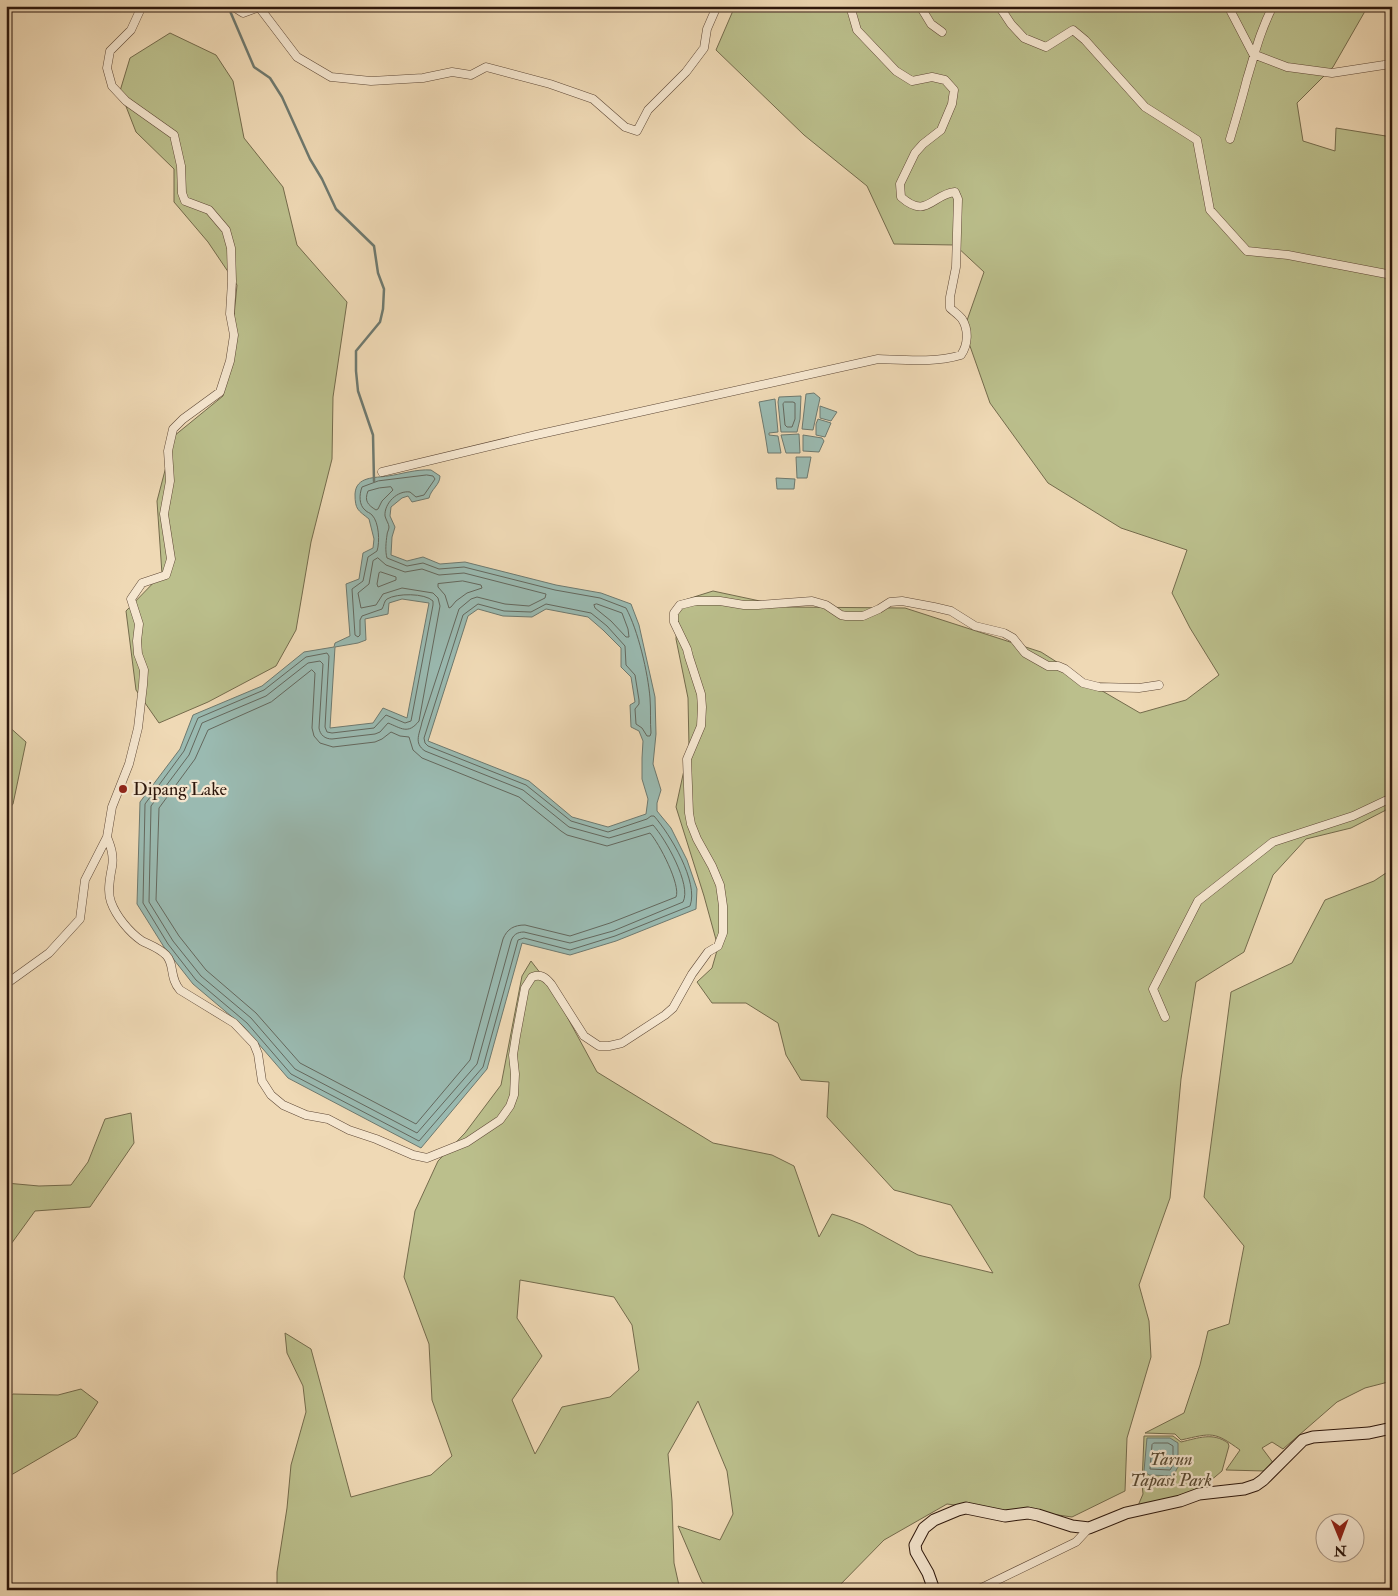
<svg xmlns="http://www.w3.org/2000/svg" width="1398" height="1596" viewBox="0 0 1398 1596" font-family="'IM FELL Double Pica',serif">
<rect width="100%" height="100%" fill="#efd9b5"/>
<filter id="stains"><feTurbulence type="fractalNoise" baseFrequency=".004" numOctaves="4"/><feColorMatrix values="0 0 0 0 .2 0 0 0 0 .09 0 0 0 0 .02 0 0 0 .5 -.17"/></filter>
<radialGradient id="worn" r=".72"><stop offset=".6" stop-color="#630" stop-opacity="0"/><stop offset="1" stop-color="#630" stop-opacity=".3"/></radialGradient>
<path fill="#bbbf8c" stroke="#746b4c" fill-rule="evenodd" d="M735,6H1368L1333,67L1297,103L1303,141L1335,151L1336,128L1392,137V798L1386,810L1351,828L1306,839L1273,875L1244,952L1196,982L1181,1079L1170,1198L1139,1285L1149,1321L1151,1357L1127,1438L1125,1491L1072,1517L1030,1511L993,1510L947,1504L884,1540L835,1590H713L702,1582L678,1526L720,1540L733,1514L727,1471L698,1401L668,1454L672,1501L674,1563L680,1590H277V1572L287,1508L291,1465L306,1412L303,1386L287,1353L285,1333L311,1349L351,1497L431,1475L452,1456L432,1400L429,1344L404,1277L415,1211L438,1161L465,1133L501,1085L522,976L531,961L551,987L597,1072L713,1143L772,1155L794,1166L819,1237L832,1214L848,1219L863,1225L918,1255L993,1273L951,1205L894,1190L827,1117L829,1082L801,1080L786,1055L778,1023L746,1003H712L697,982L712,968L718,947L704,896L676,807L689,747L688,698L676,639L678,602L713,591L788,607L905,608L1041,652L1104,692L1140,713L1186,700L1219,675L1190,628L1172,593L1187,550L1121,528L1048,483L990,403L964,329L984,272L955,245L894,244L867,186L804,135L716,50ZM520,1280L614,1297L632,1325L639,1370L610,1397L562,1407L535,1454L512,1400L542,1356L517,1318Z
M170,33L216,55L233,81L244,138L283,187L297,245L347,302L333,397L332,459L311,542L296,630L276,666L208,702L159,723L136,690L126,611L162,574L157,501L174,436L223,396L231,347L237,285L208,242L174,202V169L136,132L120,91L130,58Z
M6,724L26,742L13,804L6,813Z
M1392,869V1381L1365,1388L1337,1402L1283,1449L1272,1442L1262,1448L1274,1464L1265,1471L1226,1470L1240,1450C1214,1431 1212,1433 1181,1440L1175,1434L1145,1433L1184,1413L1200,1365L1208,1331L1229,1324L1244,1246L1204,1197L1231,992L1292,963L1325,900L1374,881Z
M131,1113L134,1143L90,1207L35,1211L6,1251V1183L39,1186L71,1185L88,1162L105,1119Z
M81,1389L98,1402L76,1437L6,1478V1400L13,1394L58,1395Z
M1144,1436H1173L1181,1442C1198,1438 1213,1432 1228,1443L1229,1446L1222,1471L1197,1492L1137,1508L1143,1494L1142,1484Z"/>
<path fill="#9abab1" stroke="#6e796f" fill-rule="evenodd" d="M814,393L820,398L813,430L802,429L806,394Z
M801,396L800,419L797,432H781L778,402L779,397Z
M775,399L778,432L769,433V435L778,436L781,453H768L765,434L759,402Z
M820,406L837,412L831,421L820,418Z
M818,419L831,423L825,437L816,435V424Z
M799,434L800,453H786L781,435Z
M803,435L822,438L824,441L819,452L803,451Z
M796,457H811L807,478H797Z
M431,470L440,476C440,485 431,489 429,498L412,502L408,496L402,498L391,507L390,516L395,527L392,537L391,555L407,561L423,557L440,564L465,562L556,585L601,593L631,604L639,625L655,697L656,734L653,764L661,790L657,803V811L671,828L687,860L697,889L696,909L616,941L570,955L522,943L487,1069L421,1148L288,1078L244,1027L193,984L164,947L137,904L140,802L180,749L193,715L262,686L304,652L334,647L335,643L350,636L346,584L359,579L363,553L373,548L374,539L369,519C358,510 355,510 355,494C356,476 375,478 388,476C402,474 416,469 431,470ZM402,599L429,603L407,718L383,708L373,723L330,728L335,647L358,643L366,640L365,619L388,614L389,603ZM478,609L503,616L532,617L546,609L588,617L603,630L621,648V667L631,677L635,702L630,705L631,727L639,731L643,741L642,758V779L648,799L646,814L608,827L572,817L529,781L428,741L468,616Z
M776,478L795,479L794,489H777Z
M1147,1438H1170L1178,1443V1467L1173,1476L1149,1475L1144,1471Z"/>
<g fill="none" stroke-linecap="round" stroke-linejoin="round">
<path stroke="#64685e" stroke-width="1" d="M785,402H793L795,403V419L792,427H787L785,425L783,404Z
M427,475L433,476L435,479L424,495L416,497L410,492C398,490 384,503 385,516C386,520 389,524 389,527C389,530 387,532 387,535C386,542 385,551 387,558L407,566L423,563L439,569L464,567L555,590L600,598L626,608C638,630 648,673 650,698C651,710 650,722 651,733L650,736H647L642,728L636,724L635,709L639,704V700L635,675L626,665L625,646L607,626L591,613L546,604L531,612L504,611L478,604L463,615L424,738L425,743L428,746L526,785L571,821L608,832L647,819L651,816H654C670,834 699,882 690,906L615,936L570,950L524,938L518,940L483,1067L419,1141L291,1074L247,1023L196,980L168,944L143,903L145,804L184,751L198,718L264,690L306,657L327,653L329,656L325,727L327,732L332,733L374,728L386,715L405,723L411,721L433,605V601C425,593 397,593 387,599C384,601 384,606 382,609L362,616L360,620V635L358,637L355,635L352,589L363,581L368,557L377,551C380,542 379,522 372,515C369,512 368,513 365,510C359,505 359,495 362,487L378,481Z
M391,487L393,490L382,501L378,509L376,510C368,505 364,501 368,491L379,488Z
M378,558L386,565L405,572L422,569L439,575L464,573L546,594L545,598L529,606L505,604L477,597L471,599L459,609L422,722C420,733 413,743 425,751L523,790L569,827L609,838L653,825C665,838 692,885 683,902L613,931L570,943L524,932C517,932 513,935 511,941L477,1064L417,1133L295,1069L251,1018L201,976L173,941L149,902L151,806L189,755L202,723L266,696L308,663L320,661L323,664L319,728C320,735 325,739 332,739L375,734L380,732L388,723C401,728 408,735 419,721L440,606L438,598L433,593L402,588L383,594L376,605L361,608L358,593L369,584L373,561Z
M381,572L396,577V580L378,587L377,584L379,573Z
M463,581L481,585L482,588L467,593L456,601L451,607L449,608L445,595L438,587V584Z
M597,604L622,613L628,629L629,637H626L611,621L595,608L594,605Z
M312,670L315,673L312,728L314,736L320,743L333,747L375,742L382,739L391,732L400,736L409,737L413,750L422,758L519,797L561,831L567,835L607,846L650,833C659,843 681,885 676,897L610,923L570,936L525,925C514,925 507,929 503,939L470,1060L416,1124L300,1063L256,1013L206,970L179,936L156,900L159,808L195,759L208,730L271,702Z
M1154,1443H1168L1173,1446V1465L1170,1470L1150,1469L1152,1445Z"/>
<path stroke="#6e796f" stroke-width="2.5" d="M217,6L230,11L254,67L270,78L282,97L310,159L322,179L336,209L374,246L378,273L384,289L383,309L380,322L356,351V371L358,391L373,435L374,481"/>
<g stroke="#5e4836" stroke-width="9">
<path id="street" d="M232,6L243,13L259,7L297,57L331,77L371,81L423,78L452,72L471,75L486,67L550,84L593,99L625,127L637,131L648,110L686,72L704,48L707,29L717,6
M920,6L931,24L942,32
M999,6L1011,24L1024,38L1046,47L1073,30L1085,40L1145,107L1197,140L1210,210L1247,251L1288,255L1392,275
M1228,6L1253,54L1287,67L1332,73L1384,65L1392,63
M1230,139C1236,119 1242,99 1247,79C1255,53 1260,31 1273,6
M382,472L536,435L878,359C905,360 935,363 961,355C968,345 969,330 962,319C959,315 953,311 950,308V297L956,267L958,199L955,192C932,194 927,220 901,197L900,184L915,153L923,144L941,130L952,104L954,90L945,80L932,77L912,81L896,71L857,30L850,6
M107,837C111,847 114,856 112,867C110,877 107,892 111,902C116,916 129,932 142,941C150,945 159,948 166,955C175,964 169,978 180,990L234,1023L254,1044L258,1054L262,1081L271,1095L283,1105L306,1115L328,1119L349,1130L376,1139L413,1155L427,1158L467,1142L500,1120L510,1106L514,1095L515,1074L513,1055L516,1036L525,988L532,977C541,974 545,977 551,984L584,1036L599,1046H609L622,1043L665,1015L673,1008L692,974L708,952L718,946L723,933V906L720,885L712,866L697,839L691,824L689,813L687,759L701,726L702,707L701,694L689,657L687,649L674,622V613L680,605L696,601H720L744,605H758L812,601L826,605L841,615L846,616H863L879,609L890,602L902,601L934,607L951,611L975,626L1004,633L1013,638L1025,653L1048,666H1058L1065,669L1083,683L1099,687L1139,688L1159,685
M6,984L49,953L80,919L85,880L107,837L112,807L129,764L138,728L143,685L144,670L138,654L137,641L139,624L131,599L142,583L166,575L171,559L164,514L170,481L168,451L173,429L183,419L220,392L230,361L234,335L230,314L232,281L231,248L226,230L209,210L185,201L182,193L181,166L174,135L126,101L112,86L107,68L110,51L131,30L142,6
M1165,1017L1153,989L1198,901L1273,842L1353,816L1389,799L1392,795
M977,1590L1076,1542L1089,1528"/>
</g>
<g stroke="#2d170c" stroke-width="13">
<path id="secondary" d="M934,1590L928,1573L916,1552L915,1545L924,1528L934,1520L958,1510L966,1508L1005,1516L1028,1513L1038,1515L1072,1526L1089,1528L1126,1513L1180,1501L1199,1494L1244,1489L1256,1485L1263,1480L1303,1440L1313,1437L1369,1433L1392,1428"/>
</g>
<use href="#street" stroke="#f5e6cf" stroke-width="8"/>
<use href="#secondary" stroke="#f5e6cf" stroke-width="11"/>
</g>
<circle fill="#8f2418" stroke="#f5e6cf" stroke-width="2" cx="123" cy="789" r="5"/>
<g text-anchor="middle" stroke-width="4.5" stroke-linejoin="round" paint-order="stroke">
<g font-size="18" fill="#2d170c" stroke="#f5e6cf" text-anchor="start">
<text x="133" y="795">Dipang Lake</text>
</g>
<g font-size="18" font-style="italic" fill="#584932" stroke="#f5e6cf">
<text x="1171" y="1465">Tarun<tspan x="1171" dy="21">Tapasi Park</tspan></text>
</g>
</g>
<rect width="1398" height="1596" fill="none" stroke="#efd9b5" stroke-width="25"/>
<rect x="8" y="8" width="1383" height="1581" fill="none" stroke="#2d170c" stroke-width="2.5"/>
<rect x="12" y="12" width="1373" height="1571" fill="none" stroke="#2d170c"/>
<g transform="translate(1340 1538) rotate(179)"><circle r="24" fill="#f5e6cf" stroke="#a59381"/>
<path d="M0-4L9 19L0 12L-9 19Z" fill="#8f2418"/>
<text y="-8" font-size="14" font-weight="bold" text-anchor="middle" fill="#2d170c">N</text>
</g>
<rect width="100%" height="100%" filter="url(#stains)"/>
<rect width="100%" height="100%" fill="url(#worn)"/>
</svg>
